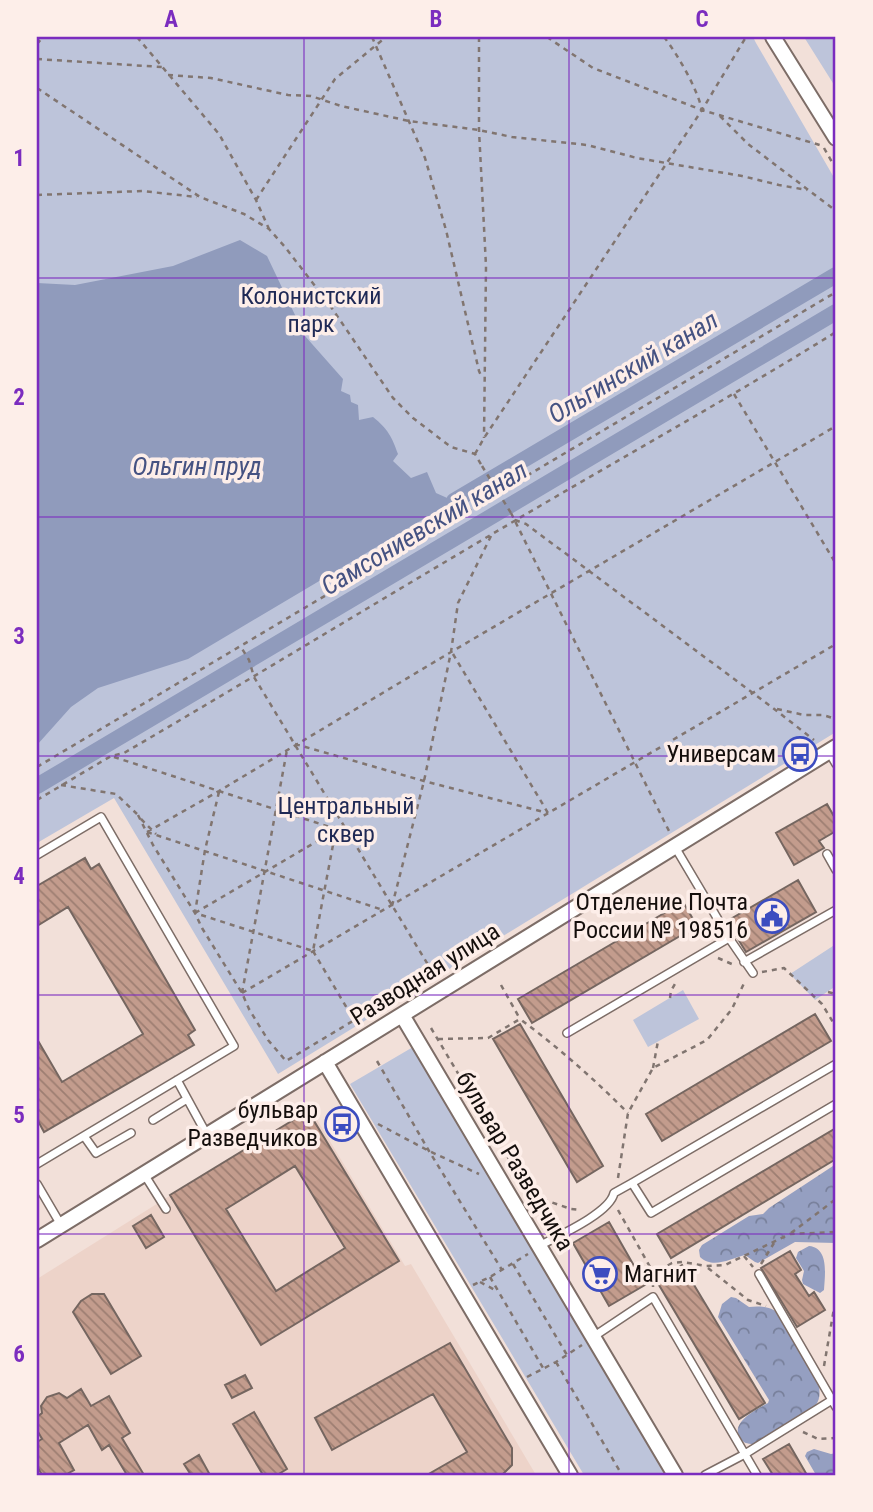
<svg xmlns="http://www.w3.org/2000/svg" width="873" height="1512" viewBox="0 0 873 1512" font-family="'Roboto Condensed',sans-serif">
<defs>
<pattern id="forest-crowns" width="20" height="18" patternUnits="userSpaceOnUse" patternTransform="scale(1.75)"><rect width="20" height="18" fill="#959fc1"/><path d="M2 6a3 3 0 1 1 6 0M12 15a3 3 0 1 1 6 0" fill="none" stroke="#78809b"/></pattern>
<pattern id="building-back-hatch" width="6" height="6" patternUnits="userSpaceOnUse" patternTransform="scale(1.75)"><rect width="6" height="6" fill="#c39c8d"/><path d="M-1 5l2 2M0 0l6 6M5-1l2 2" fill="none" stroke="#9d7e72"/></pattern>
</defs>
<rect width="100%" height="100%" fill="#f2e0d9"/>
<path fill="#edd3c9" d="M310,1108L405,1266L411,1264L536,1475H37V1279Z"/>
<path fill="url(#forest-crowns)" d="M836,1164V1243L795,1242L758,1263L755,1262L745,1255C730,1259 713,1269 700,1257L699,1250L702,1245L749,1216L763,1214L769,1208Z
M809,1246C829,1248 825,1274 824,1290L820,1293L803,1284L802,1280L804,1271L796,1258L798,1252Z
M731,1297L736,1298L749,1307C759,1306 771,1306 779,1314L819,1386C820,1394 820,1400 815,1406L754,1444C747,1444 742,1443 739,1436C732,1421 757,1409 768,1403L769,1400L718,1317L722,1304Z
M814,1449L831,1454L836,1453V1475H816L805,1456L807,1452Z"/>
<path fill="#bdc4da" d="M37,37H753L756,43L836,181V732L278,1074L114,798L37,843Z
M804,37H836V88Z
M836,944V986L815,1000L790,974Z
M683,990L699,1019L648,1047L633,1020Z
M413,1047L665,1475H584L350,1084Z"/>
<path fill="#909bbc" d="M240,240L267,256L305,336L343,379L341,391L350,395L351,402L358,405L359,420L373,417C388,429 392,437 398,454L393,461L411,478L427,472L436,493L454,501L188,659L98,688L71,707L37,745V283L75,285L173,266Z"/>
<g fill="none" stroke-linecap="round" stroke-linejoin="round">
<path stroke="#909bbc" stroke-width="16" d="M454,501L836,275
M37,786L836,312"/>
</g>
<path fill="url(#building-back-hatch)" stroke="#756660" stroke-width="2" fill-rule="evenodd" d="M827,804L836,820V831L819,841L824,848L794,865L776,833Z
M85,858L91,869L99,864L195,1030L188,1035L194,1045L44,1132L37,1119V1039L62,1082L143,1034L68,907L37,926V886Z
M798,880L816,912L746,952L727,921Z
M683,902L697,926L532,1023L518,999Z
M815,1014L831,1041L662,1141L646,1114Z
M520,1024L603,1166L577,1182L493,1039Z
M308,1111L399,1261L261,1345L170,1195ZM295,1166L345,1248L276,1291L226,1209Z
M836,1128V1159L671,1258L657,1234Z
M151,1215L164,1237L146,1248L133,1226Z
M609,1222L645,1285L609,1306L573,1243Z
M790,1251L801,1270L795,1274L809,1296L814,1292L825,1310L797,1327L761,1268Z
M682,1265L765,1403L739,1419L656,1280Z
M92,1294H104L141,1356L111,1374L73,1312L81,1301Z
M450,1343L512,1448V1465L502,1475H427L467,1452L433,1394L332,1450L315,1418Z
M245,1375L252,1388L232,1398L225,1385Z
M81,1389L91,1406L109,1396L130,1433L122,1438L144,1475H127L109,1445L102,1450L88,1425L59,1443L74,1470L65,1475H42L37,1466V1442L42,1439L37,1430V1417L42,1413L41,1406L47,1397L59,1393L67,1398Z
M254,1412L287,1469L277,1475H263L233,1424Z
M789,1444L807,1475H773L763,1459Z
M199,1455L210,1475H191L184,1464Z"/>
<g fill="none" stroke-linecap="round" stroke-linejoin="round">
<g stroke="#7d6d67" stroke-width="10">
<path id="service" d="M829,752L836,764
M675,847L729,938L753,973
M827,854L836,870
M37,855L101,817L234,1046L37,1164
M744,962L836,910
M567,1033L729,938
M177,1080L207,1135
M153,1120L187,1099
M84,1136L96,1153L131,1133
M144,1174L166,1209
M632,1183L651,1213L836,1104
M37,1184L61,1225
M539,1246C558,1236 610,1213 614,1193L632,1183L836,1064
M759,1274L836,1407
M593,1337L653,1297L757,1475
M705,1475L745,1454L832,1400"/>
</g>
<g stroke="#7d6d67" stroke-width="18">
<path id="minor" d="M773,37L836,138
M402,1015L675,1475
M325,1062L570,1475
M37,1240L836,747"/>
</g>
<path stroke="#817570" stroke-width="2.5" stroke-dasharray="5 5" stroke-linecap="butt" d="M137,37L219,134L256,200L269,229
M372,37L425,158L446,230L479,371L482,378
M479,37V130L486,266L484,438
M547,37L593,68L702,110L823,146
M664,37C678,55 697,88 702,110
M37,44L43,37
M37,59L162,67
M168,75L211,78L288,95L311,96L341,106L409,121L479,130L512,137L587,145L637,158L742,176L779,185L807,190
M37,88L200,197L244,214L269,229L285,247L329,304L393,398L413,418L451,447L475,454L482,466
M720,116L748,144L836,211
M824,148L836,169
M37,195L142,191L197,197
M256,200L335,79L386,37
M734,394L836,564
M475,454L484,438L702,110L746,37
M511,513L670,833
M515,520L526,524L773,708L814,740
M453,654L548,813
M777,709L804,715H823L836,719
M295,744L424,781L548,813
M114,757L336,829L313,951L195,913L205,850L219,792
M37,767L836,292
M61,785L116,794L137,814
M37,800L111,756L124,753C256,676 385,597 516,520C623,457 731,397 836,332
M138,815L153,845L195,913L202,928L242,993L249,1009L268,1040L286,1061L433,973L254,677L249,660L241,647
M141,819L156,834
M147,832L219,791L451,652L836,426
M147,832L383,910
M392,906L424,781L451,652L458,603L491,536
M195,913L343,826
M313,951L354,1020
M718,958L734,965
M762,972L784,968L822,1004L836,1027
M501,985L520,1019
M828,992L836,994
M242,993L836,644
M242,993L287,750
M670,998L671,991L676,982
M431,1028L550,1228
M438,1039L488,1038L520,1019C559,1048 594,1079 628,1113
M377,1061L429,1151L502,1270
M653,1068L658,1041
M378,1124L429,1151L479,1174
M618,1178L628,1113L653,1068L707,1040L732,1009L745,981
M524,1193L571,1209L581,1210
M618,1210L654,1274
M791,1233L836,1199
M744,1256L753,1267
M513,1264L567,1355
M761,1264L774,1243
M708,1268L748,1300L766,1306
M490,1277L543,1368
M480,1282L495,1290
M473,1285L490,1277L528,1254
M653,1287V1274L672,1263L683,1262L706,1266L725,1265L790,1234L836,1232
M556,1362L622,1475
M824,1366L836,1297
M527,1377L556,1362L582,1345
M803,1432L818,1439L836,1438"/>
<use href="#service" stroke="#fff" stroke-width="7"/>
<use href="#minor" stroke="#fff" stroke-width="14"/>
<path stroke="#817570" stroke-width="2.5" stroke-dasharray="5 5" stroke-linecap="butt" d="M482,466L511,513"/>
</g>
<path fill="none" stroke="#7b2cbf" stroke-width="2" stroke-opacity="0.55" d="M304,37V1475M569,37V1475M37,278H836M37,517H836M37,756H836M37,995H836M37,1234H836"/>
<defs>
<g id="bus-ring" transform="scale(1.75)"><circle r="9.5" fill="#fdeee9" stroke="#3c4dc0" stroke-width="1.5"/><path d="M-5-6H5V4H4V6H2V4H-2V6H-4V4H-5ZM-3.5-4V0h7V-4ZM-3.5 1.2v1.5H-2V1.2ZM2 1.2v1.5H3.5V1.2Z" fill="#3c4dc0"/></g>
<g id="civic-ring" transform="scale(1.75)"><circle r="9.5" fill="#fdeee9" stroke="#3c4dc0" stroke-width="1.5"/><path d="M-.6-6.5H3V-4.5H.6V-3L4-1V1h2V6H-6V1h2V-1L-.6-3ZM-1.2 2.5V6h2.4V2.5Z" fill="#3c4dc0"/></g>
<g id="supermarket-ring" transform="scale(1.75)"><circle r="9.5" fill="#fdeee9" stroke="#3c4dc0" stroke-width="1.5"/><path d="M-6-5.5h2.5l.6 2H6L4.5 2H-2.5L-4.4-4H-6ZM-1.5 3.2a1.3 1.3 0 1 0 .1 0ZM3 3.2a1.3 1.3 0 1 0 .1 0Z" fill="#3c4dc0"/></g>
</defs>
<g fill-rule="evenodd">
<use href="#bus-ring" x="800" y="754"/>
<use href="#civic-ring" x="772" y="916"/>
<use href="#bus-ring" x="342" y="1124"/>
<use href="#supermarket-ring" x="600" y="1274"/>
</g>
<g text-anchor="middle" stroke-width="7" stroke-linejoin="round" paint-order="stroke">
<g font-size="24" fill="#1f2955" stroke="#fdeee9">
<text x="311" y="304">Колонистский<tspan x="311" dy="28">парк</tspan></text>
<text x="346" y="814">Центральный<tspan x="346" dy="28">сквер</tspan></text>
</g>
<g font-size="24" fill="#140e0c" stroke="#fdeee9" text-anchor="end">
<text x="776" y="762">Универсам</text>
<text x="748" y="910">Отделение Почта<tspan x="748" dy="28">России № 198516</tspan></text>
<text x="318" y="1118">бульвар<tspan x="318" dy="28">Разведчиков</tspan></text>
<text x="624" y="1282" text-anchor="start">Магнит</text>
</g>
<g font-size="24" fill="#140e0c" stroke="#fdeee9">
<text transform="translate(425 974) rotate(-32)" y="8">Разводная улица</text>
<text transform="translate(515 1161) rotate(59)" y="8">бульвар Разведчика</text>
</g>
<g font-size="26" font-style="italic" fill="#455282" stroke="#fdeee9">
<text transform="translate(633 367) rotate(-31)" y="9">Ольгинский канал</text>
<text x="197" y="475">Ольгин пруд</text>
<text transform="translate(424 528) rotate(-31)" y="9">Самсониевский канал</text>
</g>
</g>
<rect width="873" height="1512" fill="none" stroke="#fdeee9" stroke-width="77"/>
<rect x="38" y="38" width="796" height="1436" fill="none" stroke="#7b2cbf" stroke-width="2.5"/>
<g font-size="23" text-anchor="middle" font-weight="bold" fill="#7b2cbf">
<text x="171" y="27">A</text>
<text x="436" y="27">B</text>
<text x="702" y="27">C</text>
<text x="19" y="166">1</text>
<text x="19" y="405">2</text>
<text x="19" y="644">3</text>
<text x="19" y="884">4</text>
<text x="19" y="1123">5</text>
<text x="19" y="1362">6</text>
</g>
</svg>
